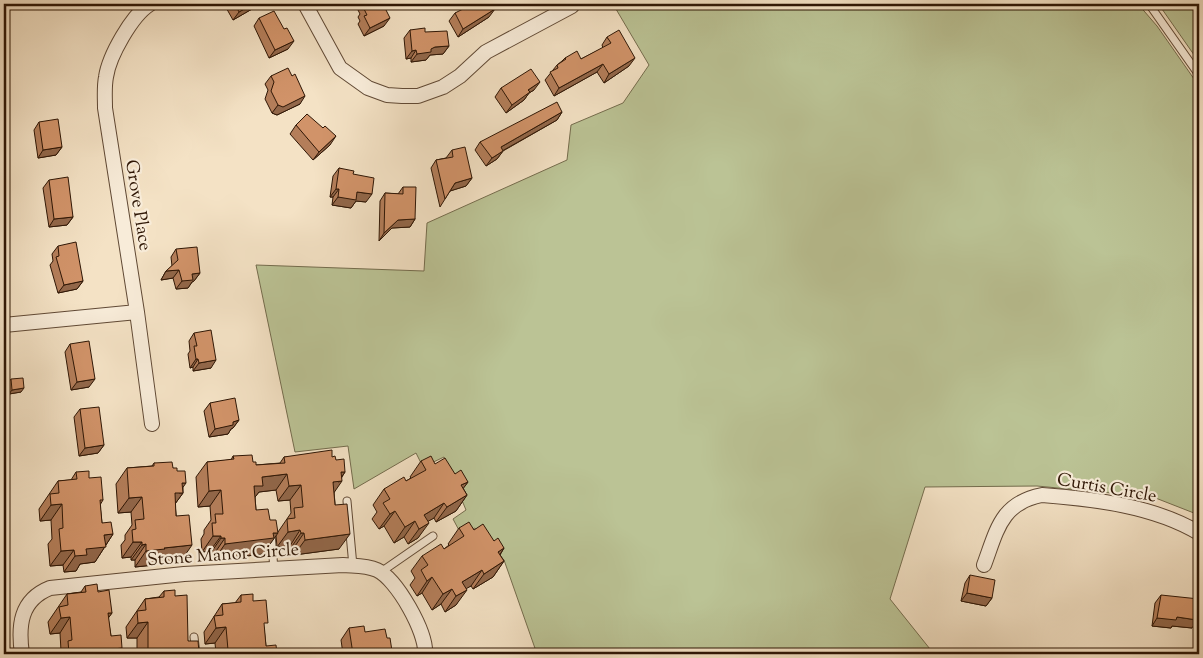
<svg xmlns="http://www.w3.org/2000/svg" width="1203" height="658" viewBox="0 0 1203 658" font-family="'Sorts Mill Goudy',serif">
<rect width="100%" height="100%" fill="#f4e2c5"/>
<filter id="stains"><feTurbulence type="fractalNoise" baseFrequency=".004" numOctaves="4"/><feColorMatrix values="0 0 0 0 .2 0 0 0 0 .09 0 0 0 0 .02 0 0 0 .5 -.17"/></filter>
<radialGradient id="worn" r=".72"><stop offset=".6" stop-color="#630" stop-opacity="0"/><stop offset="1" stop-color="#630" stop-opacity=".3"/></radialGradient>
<path fill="#bbc395" stroke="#746c4d" d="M613,4H1138L1157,26L1199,86V515L1153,497L1037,486L925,487L890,599L934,654H537L504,560L475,528L461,534L453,519L466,510L444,457L423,467L416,453L354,489L348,446L295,452L256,265L424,271L427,223L567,160L571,125L623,103L649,65Z
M1158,4H1199V62L1162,9Z"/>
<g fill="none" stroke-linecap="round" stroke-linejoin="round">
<g stroke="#604935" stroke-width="9">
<path id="lane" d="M1149,4L1199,75
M347,501L353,566
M271,534L274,569
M381,572L433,536
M194,637L196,654"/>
</g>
<g stroke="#604935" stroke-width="16">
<path id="street" d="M150,4C132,15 109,56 106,77C104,87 105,98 105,108L137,312L152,424
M305,4L340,68L368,88L387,95L402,96H418L443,87L460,76L486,52L572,6
M4,325L137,312
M984,565C997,530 1001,503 1042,495C1094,499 1154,506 1199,533
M22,654C18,626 20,600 50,588L184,574L343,565C354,566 366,565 377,570C397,579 427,633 425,654"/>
</g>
<use href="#lane" stroke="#f8ecd9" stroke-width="7"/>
<use href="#street" stroke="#f8ecd9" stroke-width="14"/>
</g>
<path fill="#b47e5a" stroke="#2e1605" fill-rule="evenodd" d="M224,4H256L252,9L233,20Z
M357,4H383L384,26L364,36L358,24L360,21L358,17L360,14L356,6Z
M455,13L489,17L458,37L449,21Z
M259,18L288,49L269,58L254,26Z
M410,30L449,46L443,54L430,55L426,60L411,62V58L406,59L404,38Z
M607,37L629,66L604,83L597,72L554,96L545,80L557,65L562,61L565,58L581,59L603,48L602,45Z
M271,76H292L300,104L277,115L272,113L265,99L268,90L265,84Z
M501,88L534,90L529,93L524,100L506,113L495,97Z
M562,112L557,120L503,151L497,159L486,166L475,150L480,142Z
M39,122L62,147L56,155L38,158L34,130Z
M296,125L323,128L330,145L313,160L290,134Z
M452,150L472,178L466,186L450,191L440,207L431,168L436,160L446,158Z
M339,168L353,174L366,202L356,201L351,208L332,205L333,197H330L333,176Z
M49,180L73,217L67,225L49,227L43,188Z
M403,187L415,219L410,227L392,228L379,241L380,201L385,193L398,194Z
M58,246L83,281L77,289L58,293L50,265L53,261L52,254Z
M176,249L200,273L194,281L192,282L188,288L176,289L173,278L161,280L166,271L172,266L171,257Z
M194,333L211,368L193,371V367L190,368L188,354L190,351L189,341Z
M70,344L89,387L71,390L65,352Z
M11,379L21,392L9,394L8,383Z
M210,403L239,420L233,428L231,429L228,434L209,437L204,411Z
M80,409L104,445L98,453L79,456L74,417Z
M233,456L253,462L256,465L280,463L284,457H332L336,460L345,472L342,477L334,492L339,549L294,555L293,549H290V546L277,547L276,535L263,554L214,560V554H210V551L202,552L201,539L204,534V530L211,520L210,506L198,507L196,477L207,462L231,460ZM276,490L278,501L290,500L291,513L278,532L270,520L256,510L255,497L259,492Z
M421,461L435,464L455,474L468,482L463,488L467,495L456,511L436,522L434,518L428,521L418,538L408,544L404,537L394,543L384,526L379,529L372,519L377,512L373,505L384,489L406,481L411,478L410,477Z
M154,463L173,468L177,471L183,488V493L175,504L181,561L155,563L154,565L135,567V560H131V557L122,558L121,545L125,540V535L132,525L131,512L118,513L116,484L127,468L152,466Z
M76,472L89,478L103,500L100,505L102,523L113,534L95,562L80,564L76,571L64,572L63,565L50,566L48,544L52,539L51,520L40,521L39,509L58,481L71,480Z
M459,528L474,530L494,541L504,548L500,555L504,561L493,577L473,589L471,586L466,588L456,605L445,612L441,604L432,610L422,593L417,596L410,585L415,578L411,571L422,556L444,549L449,545L448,544Z
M970,575L992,598L986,606L961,601L965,583Z
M85,586L98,592L112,613L108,618L111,636L122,648L117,654H59L61,651L60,633L50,634L48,622L67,594L81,592Z
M164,591L175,596L188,641L199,652L198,654H137V638H127L126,627L145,599L159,597Z
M241,595L253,601L264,628L266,646L277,654H216L215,643L205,644L204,632L222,604L235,603Z
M1161,595L1192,628L1172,626L1171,628L1152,626L1155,603Z
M349,628L365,632L390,654H343L341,640Z"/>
<path fill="#92674a" stroke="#2e1605" d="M253,4H256L252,9L233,20L239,12Z
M495,9L489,17L458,37L463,29Z
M390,18L384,26L364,36L370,28Z
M294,41L288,49L269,58L275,50Z
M449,46L443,54L430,55L426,60L411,62L417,54L435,47Z
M416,50L411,58L406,59L412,51Z
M635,58L629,66L604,83L609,74Z
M603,64L597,72L554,96L559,88Z
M540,82L534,90L529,93L524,100L506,113L512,105L528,90Z
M305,96L300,104L277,115L272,113L278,105Z
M562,112L557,120L495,155L501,147Z
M336,136L330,145L313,160L319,152Z
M62,147L56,155L38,158L43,150Z
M503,151L497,159L486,166L492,158Z
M472,178L466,186L450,191L455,183Z
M336,189H339L333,197H330Z
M357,192L372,194L366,202L356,201L351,208L332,205L338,197Z
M73,217L67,225L49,227L54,219Z
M415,219L410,227L392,228L379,241L384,233L398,220Z
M179,270L173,278L161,280L166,271Z
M200,273L194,281L192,282L188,288L176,289L182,281L192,274Z
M83,281L77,289L58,293L64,285Z
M196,359H198L193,367L190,368Z
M216,360L211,368L193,371L199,363Z
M95,379L89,387L71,390L77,382Z
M24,388L21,392L9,394L12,390Z
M239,420L233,428L231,429L228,434L209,437L215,429L233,422Z
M104,445L98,453L79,456L85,448Z
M341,472H345L338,482L342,481L331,497L322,498Z
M287,474L276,490L259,492L252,501L254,486L262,477Z
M468,482L457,497L461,485Z
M182,483H186L179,493H183L172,508L164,509Z
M301,485L290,500L278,501L289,486Z
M221,490L210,506L198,507L209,491Z
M467,495L456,511L436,522L447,507Z
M142,497L131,512L118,513L129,498Z
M444,503L434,518L418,527L424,515Z
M62,504L51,520L40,521L51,505Z
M395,511L384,526L379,529L390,514Z
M415,521L404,537L394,543L405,527Z
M429,523L418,538L408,544L419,529Z
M300,530L290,546L277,547L288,532Z
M273,533H278L263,554L214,560L225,544Z
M301,533H304L293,549H290Z
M113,534L95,562L80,564L76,571L64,572L75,556L86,549L104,535Z
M350,534L339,549L294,555L305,540Z
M213,536H221L210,551L202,552Z
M221,538H225L214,554H210Z
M133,542H142L131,557L122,558Z
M146,544L135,560H131L142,545Z
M192,545L181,561L155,563L154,565L135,567L146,551L164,548Z
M504,548L494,564L498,552Z
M74,550L63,565L50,566L61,551Z
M504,561L493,577L473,589L484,574Z
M482,570L471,586L455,595L462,582Z
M432,577L422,593L417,596L427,581Z
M452,589L441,604L432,610L443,594Z
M467,590L456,605L445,612L456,596Z
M967,593L992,598L986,606L961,601Z
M108,613H112L101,628Z
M70,617L60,633L50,634L61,618Z
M1177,617L1197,620L1192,628L1172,626L1171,628L1152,626L1157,618Z
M148,622L137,638H127L138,623Z
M226,627L215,643L205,644L216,628Z
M122,648L117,654H109L113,649Z
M199,652L198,654H190V653Z"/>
<path fill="#d19369" stroke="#2e1605" d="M235,4H253L239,12Z
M365,4H383L390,18L370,28L364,16L367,15L364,9L367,8Z
M473,4H492L495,9L463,29L455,13Z
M274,11L284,29L287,28L294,41L275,50L259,18Z
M425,28V32L447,31L449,46L435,47L431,49V52L417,54L416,50L412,51L410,30Z
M619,30L635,58L609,74L603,64L559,88L550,72L558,68L557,65L566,59L565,58L577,51L581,59L611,43L607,37Z
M288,68L292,76L295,74L305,96L283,107L278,105L271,91L274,82L271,76Z
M531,69L540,82L528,90L530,92L512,105L501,88Z
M557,102L562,112L501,147L503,151L492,158L480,142Z
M307,114L323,128L325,126L336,136L319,152L296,125Z
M58,119L62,147L43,150L39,122Z
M465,147L472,178L455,183L445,199L436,160L453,157L452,150Z
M339,168L354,171L353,174L374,178L372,194L357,192L356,200L338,197L339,189H336Z
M68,177L73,217L54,219L49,180Z
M403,187H416L415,219L398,220L384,233L385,193L403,194Z
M76,242L83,281L64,285L56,257L59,256L58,246Z
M197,247L200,273L192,274L193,280L182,281L179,270L166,271L178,260L176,249Z
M211,330L216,360L199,363L198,359H196L194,346H197L194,333Z
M89,341L95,379L77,382L70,344Z
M23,378L24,388L12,390L11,379Z
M235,398L239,420L233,422V425L215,429L210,403Z
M99,407L104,445L85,448L80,409Z
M332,450V457L335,456L336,460L344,459L345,472H341L342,481L333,482L335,505L347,504L350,534L305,540L304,533H301L300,530L288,532L287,519L295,518L294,508L303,507L301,485L289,486L287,474L262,477L263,486H254L256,510L268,509L270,520H276L278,533H273L274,538L225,544V538H221V536H213L212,523H216L215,514H223L221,490L209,491L207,462L234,459L233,456L252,455L253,462H256V465L285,463L284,457Z
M431,456L435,464L445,458L455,474L461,470L468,482L461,485L467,495L447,507L444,503L424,515L429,523L419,529L415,521L405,527L395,511L390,514L383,503L390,499L384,489L404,477L406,481L426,470L421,461Z
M172,462L173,468H177V471H185L186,483H182L183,493H175L176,516L189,515L192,545L164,548L165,549L146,551V544L142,545V542H133L132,530L136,529L135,520L144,519L142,497L129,498L127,468L154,466V463Z
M89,471V478L101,477L103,500H100L102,523L111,522L113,534L104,535L106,547L86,549L87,555L75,556L74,550L61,551L59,529L63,528L62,504L51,505L50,494L59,493L58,481L77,479L76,472Z
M469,522L474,530L483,524L494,541L498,538L504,548L498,552L504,561L484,574L482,570L462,582L467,590L456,596L452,589L443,594L432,577L427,581L421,570L428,565L422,556L441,544L444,549L464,536L459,528Z
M970,575L995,580L992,598L967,593Z
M97,584L98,592L109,590L112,613H108L111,636L121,635L122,648L113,649L114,654H69L68,641L72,640L70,617L61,618L59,607L68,605L67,594L86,592L85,586Z
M175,590V596L187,595L188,641H198L199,652L190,653L191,654H148V622L138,623L137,611L146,610L145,599L164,597V591Z
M253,594V601L266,600L268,623H264L266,646L276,645L277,654H224V650H228L226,627L216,628L214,616L223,615L222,604L241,602V595Z
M1161,595L1199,599V606L1197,620L1177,617L1176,620L1157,618Z
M4,615L7,645L4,646Z
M364,626L365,632L385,629L387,638H390L392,651L388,652V654H353L349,628Z"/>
<g text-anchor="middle" stroke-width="4.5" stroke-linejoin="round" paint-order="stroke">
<g font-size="18" fill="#2e1605" stroke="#f8ecd9">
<text transform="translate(139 205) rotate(81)" y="6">Grove Place</text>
<text transform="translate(1107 487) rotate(10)" y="6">Curtis Circle</text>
<text transform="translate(223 554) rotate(-4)" y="6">Stone Manor Circle</text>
</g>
</g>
<rect width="1203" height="658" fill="none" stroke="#f4e2c5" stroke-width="20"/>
<rect x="5" y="5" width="1193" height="648" fill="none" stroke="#2e1605" stroke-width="2.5"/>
<rect x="10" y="10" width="1183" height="638" fill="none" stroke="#2e1605"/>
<rect width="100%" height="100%" filter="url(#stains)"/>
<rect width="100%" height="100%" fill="url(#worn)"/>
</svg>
